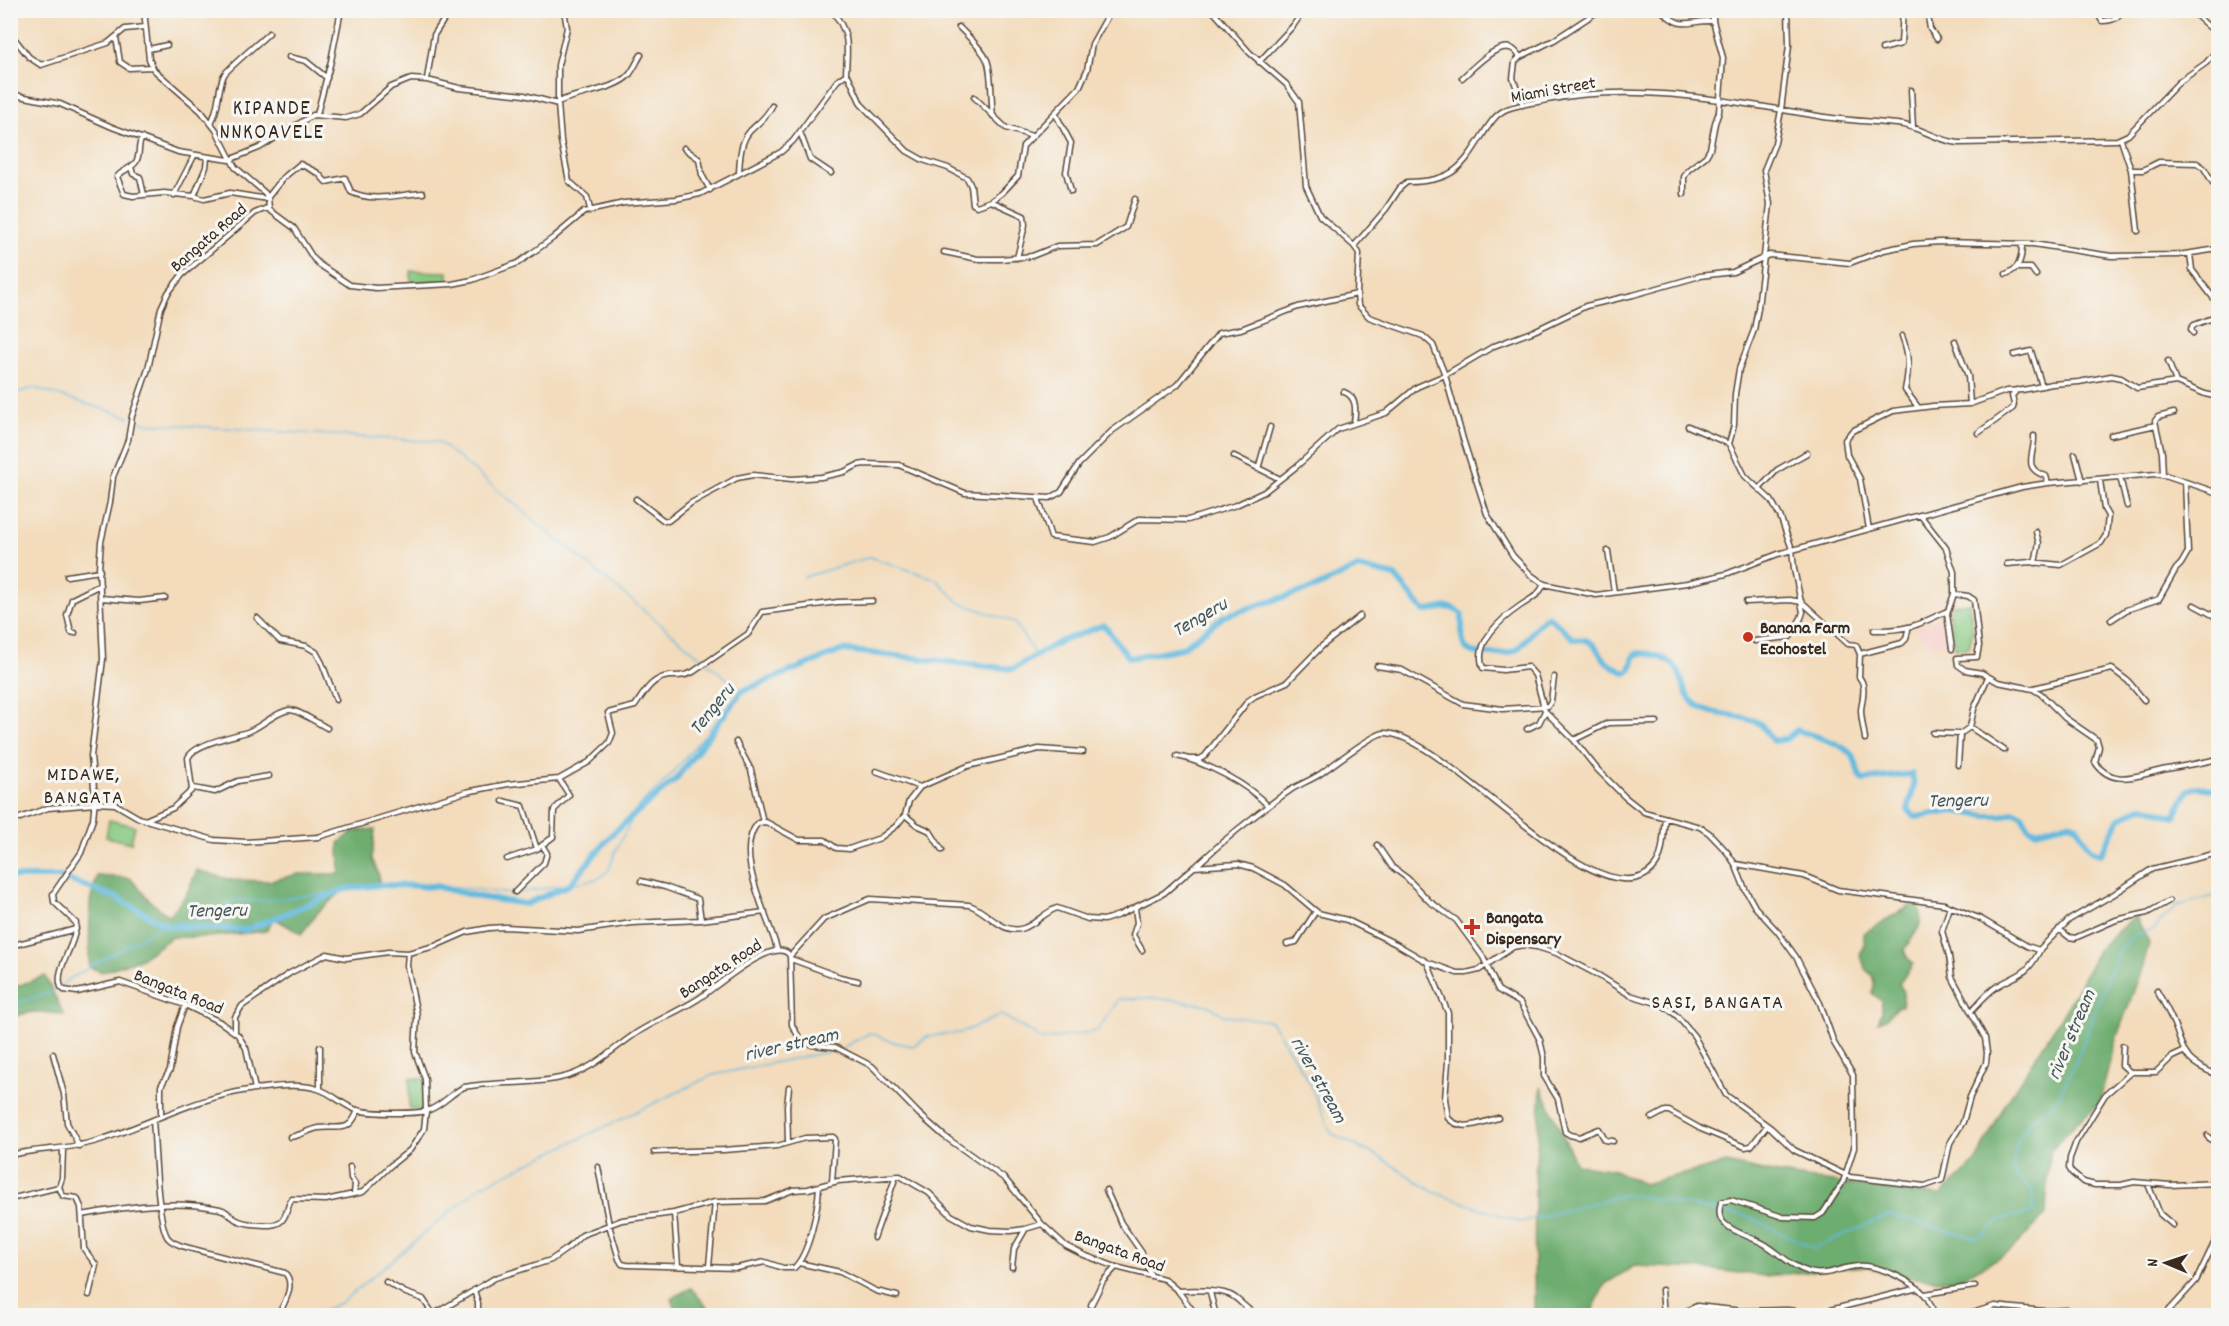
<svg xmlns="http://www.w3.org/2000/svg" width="2229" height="1326" viewBox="0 0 2229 1326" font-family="Dekko,sans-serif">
<rect width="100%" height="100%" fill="#f6f6f2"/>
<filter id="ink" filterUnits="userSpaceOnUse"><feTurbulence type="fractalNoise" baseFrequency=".0167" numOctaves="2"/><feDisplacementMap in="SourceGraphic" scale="12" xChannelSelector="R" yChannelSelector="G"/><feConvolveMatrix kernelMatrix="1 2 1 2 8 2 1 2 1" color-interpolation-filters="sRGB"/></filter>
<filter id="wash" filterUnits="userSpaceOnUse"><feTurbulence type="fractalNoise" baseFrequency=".008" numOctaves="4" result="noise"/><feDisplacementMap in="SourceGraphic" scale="24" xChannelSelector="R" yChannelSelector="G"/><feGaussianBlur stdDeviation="1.35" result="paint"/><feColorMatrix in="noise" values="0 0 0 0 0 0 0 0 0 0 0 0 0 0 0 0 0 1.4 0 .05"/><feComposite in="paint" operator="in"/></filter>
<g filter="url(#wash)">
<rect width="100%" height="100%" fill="#f3dbbb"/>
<path fill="#f7d0cc" d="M1944,614L1949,642L1925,646L1917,628Z"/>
<path fill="#88c982" stroke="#627a50" stroke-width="1.5" d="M411,271L448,272V282H411Z
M1969,603L1973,630L1969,648H1955L1949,614L1952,605Z
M109,820L135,826L131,843L106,837Z
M410,1078L425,1079L423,1109H409Z"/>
<path fill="#6ead70" stroke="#546c47" stroke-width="1.5" d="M375,829L372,859L379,875V885L344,890L319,911L301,934L274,918L266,931L208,937H172L142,958L102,972L89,967L90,902L97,876L130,878L151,902L169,916L186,895L197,870L231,880L270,881L298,874H340L339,843L354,831Z
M1915,904L1918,905C1926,927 1914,933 1904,950L1907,957L1913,964L1899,984L1904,992L1902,1006H1898L1885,1019L1878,1022L1882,1012V1001L1872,993C1876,985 1874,974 1866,970L1860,954L1865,945L1863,934C1866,931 1909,906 1915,904Z
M2135,916L2149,943L2143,966L2116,1039L2099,1104L2074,1125L2049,1153L2046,1215L2010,1251L1956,1281L1899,1277L1867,1266L1765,1276L1706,1269L1634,1266L1605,1284L1590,1315L1534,1316L1535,1177L1541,1087L1576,1164L1614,1170L1643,1184L1727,1163L1767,1172L1873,1188L1940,1195L1975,1163L2004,1106L2068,1006L2100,947Z
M45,976L64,1015C44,1011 29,1010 11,1018V988Z
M691,1288L707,1307V1315H677L672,1298Z"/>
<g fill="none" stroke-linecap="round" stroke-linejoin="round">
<path stroke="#61badf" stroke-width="1.5" d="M10,395L34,388L129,417
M137,420L146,423L439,442L742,691L669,777L639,806L616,850L609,870L598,879L512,894L456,887L425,889L391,883L352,889
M804,577L870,557L936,579L960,603L1014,622L1036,656
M10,1005L52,992L68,980L160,926L222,915L228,903L234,900L260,901L328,893
M842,1048L870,1033L897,1043L913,1046L929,1036L960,1033L1002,1015L1043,1040L1097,1031L1119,999L1154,998L1208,1005L1225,1016L1271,1021L1309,1081L1331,1133L1383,1159L1433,1192L1520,1222L1628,1194L1747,1216L1813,1248L1889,1215L1975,1238L1986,1234L2002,1219L2034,1212L2032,1190L2017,1177L2012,1169L2018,1140L2028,1123L2056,1101L2075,1064L2117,954L2133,936L2152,930L2177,906L2218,895
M311,1316L342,1302L481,1186L713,1075L837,1050"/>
<path stroke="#61badf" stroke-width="6" d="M10,877H61
M65,879L115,897L168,926L246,930L345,889L379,885L435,886L479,897L526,904L569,885L613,833L676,779L742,691L843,650L1013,669L1059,642L1104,625L1129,658L1182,648L1224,616L1317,587L1358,567L1395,576L1424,611C1441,611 1446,601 1462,614C1463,641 1456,654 1489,654C1498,654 1508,655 1516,650C1529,640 1534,624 1548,616L1574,639L1586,640L1593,644L1607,663L1626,673L1630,670L1635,654C1648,651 1669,658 1677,669C1683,678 1682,690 1690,699C1707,719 1737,711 1759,723C1764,726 1768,736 1773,741L1786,739L1797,730C1813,736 1846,743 1854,758C1858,766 1856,773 1863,780L1912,774L1914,785L1908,810L1916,817L1954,811L1987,816H2001L2015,812L2022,815L2029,828L2035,831L2069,823L2078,826C2083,837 2087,852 2101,854L2120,818L2142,807L2151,808L2174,817L2188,790L2198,787L2218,790"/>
</g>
</g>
<g filter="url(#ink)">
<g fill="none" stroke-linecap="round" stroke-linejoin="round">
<g stroke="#574536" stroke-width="7">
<path id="minor" d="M144,10L149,59L154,70L201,111L216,130L235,167L265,193L268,198L269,208
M564,10L567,28L558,65V104L561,141L569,181L587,197L590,209
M832,10C851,36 847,44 846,74
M1212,10L1250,53L1286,84L1299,102L1306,186L1320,216L1354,246L1359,253L1357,294L1358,305L1369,317L1423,336L1433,345L1445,375L1463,439L1487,514L1513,556L1531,575L1544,584L1596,595L1687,583L1726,574L1778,554L2022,487L2048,483L2156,474L2168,476L2218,493
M1661,10C1683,32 1687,20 1713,21L1723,58L1719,112L1715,123L1710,149L1706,156L1688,170L1684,177V194
M1713,10V21
M1927,10L1930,29L1937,39
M2096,10L2102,21C2110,21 2119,19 2121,10
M2190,10L2218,35
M959,27C968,37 981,47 987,60C992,71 991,102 993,116
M10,33L29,57L41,65L108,43L125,29L145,27
M116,37L120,62L129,68L152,67
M149,49L167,45
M1882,49L1901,44L1903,10
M289,57L306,61L327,78
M1259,62L1293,26L1304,10
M1462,78C1472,69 1495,44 1510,48C1515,49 1517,53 1520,57
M427,79L434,35L450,10
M1911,90L1913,127
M10,94L60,104L112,127L178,152L229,160L259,148L313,115L346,118L360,114L391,87L411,79L427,80L459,88L524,95L558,104
M974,97L1006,128L1032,136
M558,102C577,93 615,90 629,75C634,69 637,61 641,55
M1523,105L1513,78L1515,62L1520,57L1554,40L1600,10
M1055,113L1071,143L1066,172L1071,191
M317,114L331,61L341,10
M211,123C220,107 217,90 224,75C226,70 262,40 269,33
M800,132L810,159L831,173
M142,138C137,146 141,153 136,162C131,169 122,170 117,177L124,194L133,196L164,193L194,196L204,199L230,193L268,199
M2121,140L2131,170L2138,231
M684,148L699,159L702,175L710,190
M131,167L133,174L140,177L144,195
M2131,170H2143L2159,162L2197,163L2204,168L2213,183L2218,185
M739,172C740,158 740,142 750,131C759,122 766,118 772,106
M174,195L194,156
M194,196L206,167L207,158
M268,197L283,178L300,164L318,173L326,182L345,178L351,192C374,203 399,194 423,193
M991,201L1024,216L1025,225L1017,258
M1354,246L1386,209L1400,188L1407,182C1453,182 1462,168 1485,131C1491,122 1497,113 1507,109C1520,104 1534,103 1547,100C1637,82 1729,101 1818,116C1846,121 1875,121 1904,125C1923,129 1939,141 1959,143L2117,140L2128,135L2179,82L2206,63L2218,49
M944,252L978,259H1001L1032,256L1057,246L1097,245L1126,227L1135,199
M2190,254L2192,270L2218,304
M2018,268H2031L2036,275
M2006,274C2020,269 2022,258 2022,244
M2193,333L2191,329L2194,325L2218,316
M1902,336C1910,356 1909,370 1905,390L1918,407
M1955,341L1968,376L1970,404
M2014,355L2031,351L2042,386
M2168,361L2176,382
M1344,392C1357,397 1356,410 1354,422
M1688,426L1729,444
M1978,433L2013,408L2014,404L2012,396L2017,390
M2111,435L2156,425
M2034,436C2035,455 2021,468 2046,476L2048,483
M2075,454L2082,481
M1234,456L1280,479
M1258,469L1270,427
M2163,475L2162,453L2155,421L2158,417L2174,413
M2120,477L2127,506
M1760,488L1777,470L1807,453
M2217,492L2218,487
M1038,498L1051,537L1095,542L1110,537L1139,519L1188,520L1236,505L1264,492L1297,466L1338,429L1386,413L1417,387L1445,375L1494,346L1534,331L1586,306L1633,295L1700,276L1733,272L1769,255L1850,263L1884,250L1913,244L1940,242L2033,244L2111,256L2178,255L2218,249
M636,499L663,520L668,521L691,503L737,478L753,475L792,479L821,477L844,472L858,465L865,464L899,465L965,493L1050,498L1061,492L1079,464L1112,431L1177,385L1219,333L1241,329L1298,307L1357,294
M1920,515L1946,548L1954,572V594L1947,614L1952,649
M1869,529L1860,479L1847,455L1845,440L1852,431L1893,411L1933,406L1970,404L2006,391L2022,390L2052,384L2079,382L2111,376L2121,378L2137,388L2176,382L2205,394L2218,397
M1608,551L1614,592
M2035,563L2039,543L2036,532
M2007,564L2031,562L2061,565L2101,543L2106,535L2108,516L2104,509L2100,480
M67,576L100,571
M1544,584C1539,596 1530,599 1520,606C1501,619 1473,643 1483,668L1503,670L1528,667L1535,675L1545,711L1574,740L1597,769L1625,797L1644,812L1700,827L1709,833L1727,852L1735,864L1745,889L1755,907L1778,932L1796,957L1820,1003L1834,1043L1853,1075L1854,1148L1843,1182L1823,1213L1815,1218L1783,1217L1731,1200L1721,1202C1719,1210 1718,1218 1725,1224C1736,1234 1753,1237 1766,1245C1780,1254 1792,1267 1809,1272C1827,1277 1841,1267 1858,1266C1877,1264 1913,1281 1925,1295C1930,1301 1932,1308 1935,1316
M1954,594L1968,596L1974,600L1979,646L1977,657L1957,658L1958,665L1965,670L1982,673L1998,682L2033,689L2041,694L2065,718L2097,740L2099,747L2095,762C2111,787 2136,776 2158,771C2178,766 2199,764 2218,759
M101,598L139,601L165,598
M1746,602L1790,600L1802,602L1848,644L1856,645L1860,654
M2194,605L2218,618
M257,618L280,641L306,646L316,652L322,663L336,700
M2111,620L2126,610L2159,599L2176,569L2181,564L2188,552L2185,482
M1874,630C1907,631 1918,625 1947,611
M75,633L71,632L67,615L72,599L100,585
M1755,641L1790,637L1801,618L1803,612L1794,569L1792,549L1780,516L1771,500L1745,476L1729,444L1734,425L1735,394L1739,369L1754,330L1758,308L1770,204L1764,170L1775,143L1781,110L1789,45L1788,10
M1377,666L1402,670L1463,704L1503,709L1548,706L1551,701L1554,677
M1988,677L1974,709L1970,727L2004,750
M2034,688L2112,669L2128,681L2144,700
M1527,729L1539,723L1545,711
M1933,733L1960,734L1970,727
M1865,739C1864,730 1861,719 1861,710C1862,699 1867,686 1859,677L1860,654L1902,643L1906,639L1908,630
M1574,740L1608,723L1657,722
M736,742L751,770L763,822
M1177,756C1205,762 1248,784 1268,806
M1189,759H1200L1205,756L1248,701L1255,696L1287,682L1322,646L1360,616
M1958,765L1960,734
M876,771L920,787
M193,788L215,792L238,781L269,776
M503,801L523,806L537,849
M95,803L115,804L139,818L214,840L246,842L318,837L466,792L508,784L559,779L589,762L609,743L613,733L608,713L635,706C644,693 652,677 670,676C679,676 685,676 693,672L748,634L762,612L838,602L872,601
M905,815L917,825L930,831L942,850
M20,818L48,808L95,804
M145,820L173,808L192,790L188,758C193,744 234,736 247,732C262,727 273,713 289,710C297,709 319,724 327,728
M1377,845L1392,867L1407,878L1429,901L1456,920L1483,957L1498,990L1520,1003L1540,1040L1544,1057V1076L1558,1099L1565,1132L1570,1135L1579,1137L1599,1129L1605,1140L1613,1141
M507,859L537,849L553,837L554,810L569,795L559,779
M1736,864L1804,876L1838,890L1944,904L1981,919L2027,946L2039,950L2069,920L2114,894L2152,869L2218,853
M1196,866C1225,839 1258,812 1292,789C1302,783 1314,779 1323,772C1334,764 1374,733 1384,733C1446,733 1604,932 1655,866C1664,855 1663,832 1665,818
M641,881L665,887L698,899L701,920
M515,892L544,863L547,853L542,845
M1135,908L1137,923L1133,935L1142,950
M2059,929L2069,937L2075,938L2116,920L2147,913L2169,901
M1287,944L1296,942L1316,911
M10,946L76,929
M777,949C769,917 732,852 758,823L766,822L799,840H825L836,848L849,849L880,838L896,826L905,815L909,801L920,787L968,766L1039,749L1083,752
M790,956L824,919L870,899L969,905C987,910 1002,936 1024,928C1037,923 1045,912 1057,908L1088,919L1104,920L1119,915L1164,893L1194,867L1238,864L1253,868L1285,885L1318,913L1347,920L1396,944L1427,962L1457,973H1466L1479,970L1513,947L1523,945L1537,947L1556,953L1598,975L1630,995L1663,1005L1677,1016L1694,1036L1726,1095L1771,1128L1794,1150L1850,1177L1925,1186L1942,1180L1950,1143L1963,1122L1970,1097L1986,1063L1987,1053L1985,1038L1952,977L1949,956L1942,931L1950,907
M791,959L840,977L858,981
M1427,962L1448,1013V1062L1445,1099L1448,1118C1462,1133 1481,1122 1498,1118
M2157,991C2164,1003 2171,1016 2176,1029C2185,1058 2189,1064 2218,1075
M1971,1011C1979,1003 1987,993 1996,987C2019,973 2026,977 2040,950
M235,1031V1017L242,1006L290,973L327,954L346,958L388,952L408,953L435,946L467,932L489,928L505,927L578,931L632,923L701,920L765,912
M2123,1046L2122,1065L2130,1072
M320,1047V1089
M2183,1052L2172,1057L2156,1072H2131L2105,1095L2076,1142L2070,1158L2069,1168L2072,1173L2083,1182L2095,1185H2121L2134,1182L2170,1185L2218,1183
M53,1054L64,1094L67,1123L79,1146
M255,1089L246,1048L238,1035L220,1022L185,1005L120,982L77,992L64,990L61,987C54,969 76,946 76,923L54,902L53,894L81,853L93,819L95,798L91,756L103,659L99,568L101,542L110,502L113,477L128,440L132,416L148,369L161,308L168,293L182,275L255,213L267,208L294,228L313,258L320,265L350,285L376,288L452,284L472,280L518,263L553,238L584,212L624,203L676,199L700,194L781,152L793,141L837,81L846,74L849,77L861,104L907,151L923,160L948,168L967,178L971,186L973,204L977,206L991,201L1002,193L1018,176L1023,146L1079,88L1087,70L1092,44L1111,10
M10,1093L13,1155
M161,1116V1086L170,1070L177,1027L185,1005
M1652,1118L1665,1111H1669L1701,1129L1745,1147L1751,1146L1767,1126
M153,1120C155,1142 157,1224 168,1238C173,1244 182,1246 189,1248L285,1273C296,1285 284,1303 278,1316
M2207,1136L2214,1142L2218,1153
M290,1137C300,1136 308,1130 318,1128C338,1125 349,1135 358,1110
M788,1142L787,1106L789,1087
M654,1152L723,1150L777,1146L805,1138L833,1137L835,1139L832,1182
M10,1155C40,1148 70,1150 100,1140C152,1123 199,1096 255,1089C275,1087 298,1083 318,1089C332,1093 341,1104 354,1109C365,1114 414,1114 426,1111C440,1108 451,1093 464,1087C495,1081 528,1085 560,1078C591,1072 612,1049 638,1032C657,1020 679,1011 698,999C714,989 777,933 790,956L792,1025L800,1039L813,1045L835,1047L872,1066L919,1114L944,1136L1005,1179L1042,1224L1066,1246L1084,1255L1116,1267L1164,1279L1178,1291L1197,1316
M350,1167L351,1178L355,1184L354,1194
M598,1167L609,1225L619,1259L622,1264L627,1265L737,1268L765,1262L783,1268H794C810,1253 818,1208 819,1186
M2148,1184L2160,1214L2173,1225
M59,1187L63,1196L77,1198L81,1207L84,1249L96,1265L89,1295
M1106,1190L1121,1223L1142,1253L1151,1275
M10,1199L59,1187L62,1178L63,1150
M674,1213L678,1266
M82,1215C126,1207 171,1200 215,1208C225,1209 227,1213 235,1219C243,1224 271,1228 280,1222C287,1218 287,1205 292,1199L326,1200L363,1192L390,1166L410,1150L424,1129L426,1111L425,1079L415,1052L417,1015L407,966L408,953
M874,1238L896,1176
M799,1263L840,1272L876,1291L897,1296
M709,1266L715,1202
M1012,1267L1014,1249L1025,1230
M386,1282L406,1293L423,1299L433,1314
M474,1290L478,1303V1316
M1662,1290L1664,1316
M1178,1291C1191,1290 1223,1289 1234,1297C1244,1304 1248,1312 1261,1316
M1210,1292L1216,1316
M1925,1294L1975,1286
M1091,1305L1103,1281L1116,1267
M431,1316L495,1278L551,1260L568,1248L582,1235L622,1220L674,1213L715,1202L765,1201L793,1190L808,1189L838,1181L900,1176L929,1193L951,1215L971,1226L990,1230L1011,1231L1025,1229L1042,1224
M1276,1316H1292
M1676,1316L1697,1306L1742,1311L1788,1310L1814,1314L1918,1288
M1962,1316L1995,1306L2043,1311L2067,1310L2071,1316
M2164,1316L2196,1281L2218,1235"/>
</g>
<use href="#minor" stroke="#fff" stroke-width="4"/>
</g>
</g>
<g fill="#c8321e" stroke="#f6f6f2" stroke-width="2">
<circle cx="1748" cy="637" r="6"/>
<path d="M1469 918h6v6h6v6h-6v6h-6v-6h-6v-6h6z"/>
</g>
<g text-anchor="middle" stroke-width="6" stroke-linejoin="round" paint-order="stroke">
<g font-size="18" fill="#3b2a1e" stroke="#f6f6f2">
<text transform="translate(1553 89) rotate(-10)" y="6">Miami Street</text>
<text transform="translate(208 237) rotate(-41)" y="6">Bangata Road</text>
<text transform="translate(720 968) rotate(-33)" y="6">Bangata Road</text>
<text transform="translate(179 991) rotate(22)" y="6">Bangata Road</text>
<text transform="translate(1120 1250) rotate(20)" y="6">Bangata Road</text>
</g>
<g font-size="18" font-weight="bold" fill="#3b2a1e" stroke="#f6f6f2" text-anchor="start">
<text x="1760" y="633">Banana Farm<tspan x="1760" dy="21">Ecohostel</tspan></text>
<text x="1486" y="923">Bangata<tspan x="1486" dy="21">Dispensary</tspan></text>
</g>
<g font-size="20" font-style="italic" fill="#465558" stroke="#f6f6f2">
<text transform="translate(1199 616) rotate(-30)" y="7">Tengeru</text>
<text transform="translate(711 708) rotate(-51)" y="7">Tengeru</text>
<text transform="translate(1958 799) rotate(-1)" y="7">Tengeru</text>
<text transform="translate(217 909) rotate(-1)" y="7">Tengeru</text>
<text transform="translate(2070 1034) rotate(-67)" y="7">river stream</text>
<text transform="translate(791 1043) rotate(-13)" y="7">river stream</text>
<text transform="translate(1320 1079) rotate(61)" y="7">river stream</text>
</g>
<g font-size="20" letter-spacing="1.5" fill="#3b2a1e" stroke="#f6f6f2">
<text x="84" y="780">MIDAWE,<tspan x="84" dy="23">BANGATA</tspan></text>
<text x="1718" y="1008">SASI, BANGATA</text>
</g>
<g font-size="21" letter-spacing="1.5" fill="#3b2a1e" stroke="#f6f6f2">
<text x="272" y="114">KIPANDE<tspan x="272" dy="24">NNKOAVELE</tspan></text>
</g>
</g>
<rect width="2229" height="1326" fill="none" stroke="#f6f6f2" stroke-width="36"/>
<g transform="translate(2166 1263) rotate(272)" stroke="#f6f6f2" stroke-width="4.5" paint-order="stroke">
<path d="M0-4.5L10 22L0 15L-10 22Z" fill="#3b2a1e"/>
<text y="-9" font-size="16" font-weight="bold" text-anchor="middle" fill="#3b2a1e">N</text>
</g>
</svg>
